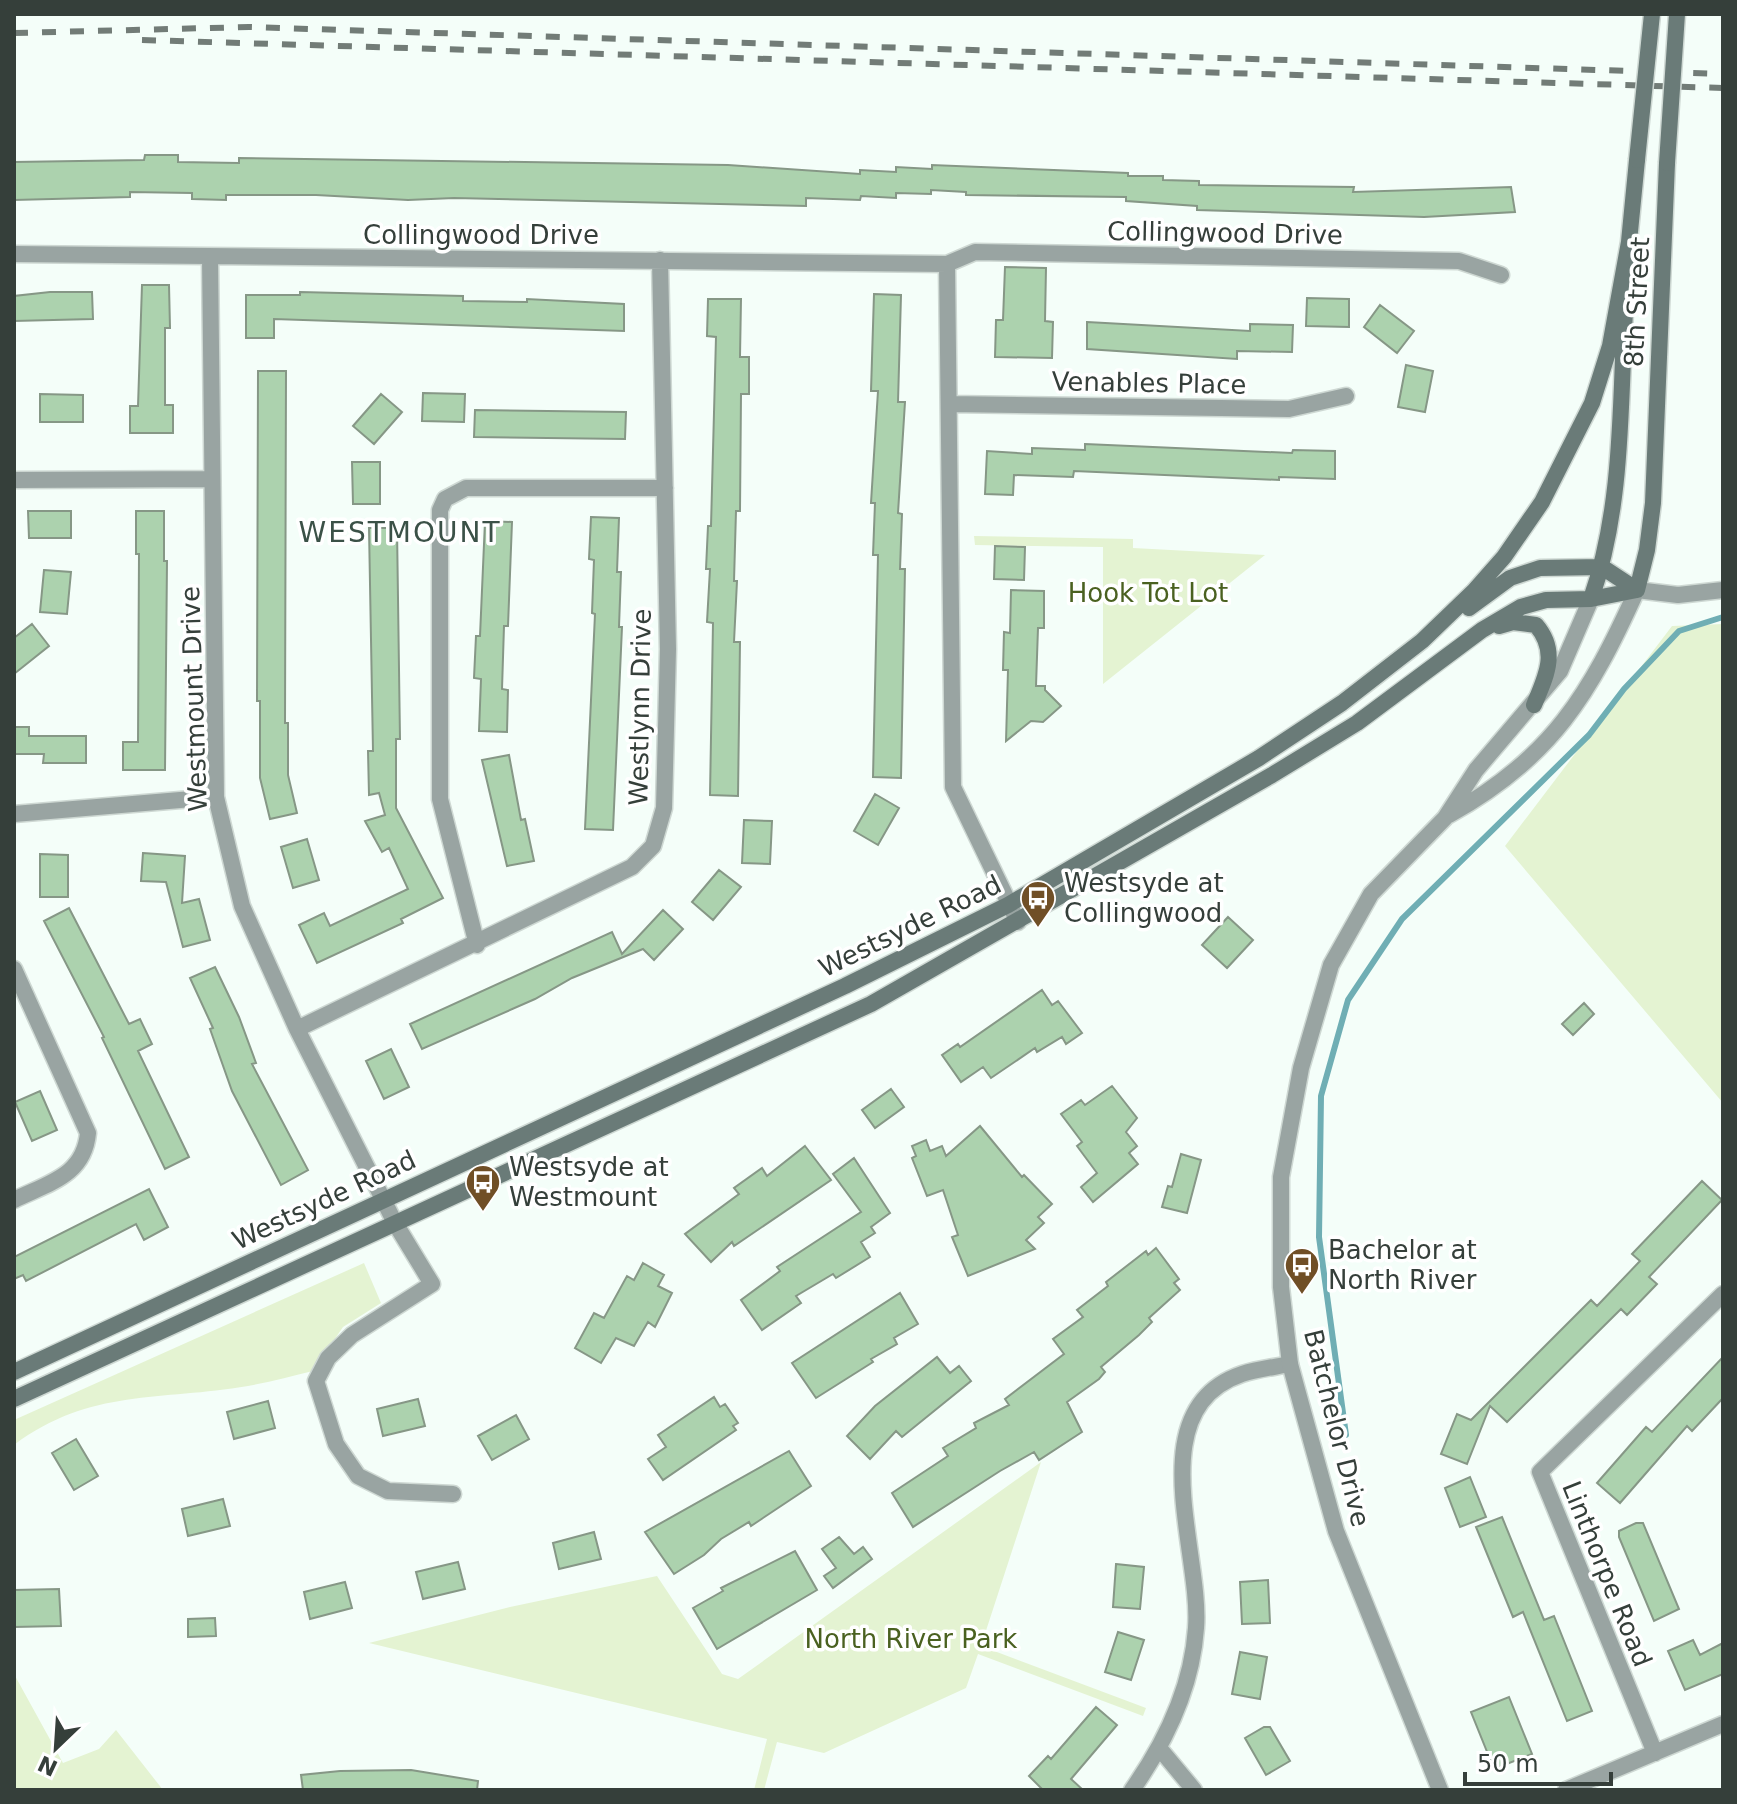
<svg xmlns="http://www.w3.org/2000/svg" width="1737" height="1804" viewBox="0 0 1737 1804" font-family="'DejaVu Sans',sans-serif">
<rect width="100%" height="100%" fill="#f4fef9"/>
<path fill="#e4f3d2" d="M974,536L1133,539V548L1265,555L1103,684V547L975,545Z
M1723,624V1103L1505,846L1672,626Z
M364,1263L381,1303L343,1327L313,1371C292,1376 270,1382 248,1386C161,1401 90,1388 14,1445V1420Z
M1041,1462L981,1646L1146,1708L1143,1716L978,1654L966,1688L824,1753L777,1742L764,1790H754L767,1739L369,1643L510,1607L657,1576L722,1674L738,1679Z
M14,1674L63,1763L99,1749L116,1730L163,1790H14Z"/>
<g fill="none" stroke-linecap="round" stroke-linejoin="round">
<path stroke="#6faeb4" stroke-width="6" d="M1346,1435L1319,1237L1321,1096L1348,1000L1402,919L1589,735L1624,689L1679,631L1723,617"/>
</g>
<path fill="#acd2ae" stroke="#869786" stroke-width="2" d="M145,155H178V162L239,163V158L728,165L860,174V170L896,172V167L932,169V165L1128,173V176H1163V180L1199,181V185L1354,187L1353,192L1511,187L1515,212L1424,217L1197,210V206L1126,201V197L966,195V192L931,190V194L896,193V198L861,196L860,200L806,198V206L454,198L408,200L316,195H226V200L192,199V193L130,192V197L14,200V162L144,160Z
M1005,267L1046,268L1045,321L1053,322L1052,358L995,357L996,320H1003Z
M142,285H169L170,328H165V405H173V433H130V406H138Z
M50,292H92L93,319L14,321V296Z
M300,292L463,296V301L527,302V299L624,304V331L274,319V338H246V295H300Z
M874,294L901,295L898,402H905L898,513L902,514L900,569H905L901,778L873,777L878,555H873L875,503H871L878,391H871Z
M1307,298L1349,299V327L1306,326Z
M708,299H741L740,357H749V394H741L740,511H736L734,581H737L734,642H740L738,796L710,795L713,623L707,622L710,569H706L708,526H711L716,337L707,336Z
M1380,305L1414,331L1397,353L1364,327Z
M1087,322L1250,331V324L1293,325L1292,352L1237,351V359L1087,349Z
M1406,365L1433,371L1425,412L1398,407Z
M258,371H286L285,723H288V775L297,813L270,819L260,778V701H257Z
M423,393L465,394L464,422L422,421Z
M40,394L83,395V422H40Z
M381,394L402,412L374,444L353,426Z
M475,410L626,412L625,439L474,437Z
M1085,444L1292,453L1293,450L1335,451V479L1279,477V480L1074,471L1073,477L1014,475L1013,495L985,494L987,451L1032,454V448L1085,450Z
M352,462H380V504H353Z
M28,511H71V538H29Z
M136,511H164V561H167L165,770H123V742H138L139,554H136Z
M591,517L619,518L617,572H621L619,627H622L613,830L585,829L595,614L592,613L594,560L589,559Z
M485,521L512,522L508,626H504L502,689L508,690L507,732L479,731L481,679L474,678L476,636H480Z
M369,528H397L400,739H396V808L443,898L401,919L403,923L317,963L299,925L324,913L330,926L408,889L389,848L382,852L365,821L385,815L379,793L369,795L368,751H373Z
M995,546L1025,547L1024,580L994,579Z
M44,570L71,572L67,614L40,612Z
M1011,590L1044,591V628H1038L1036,686H1045V690L1061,706L1043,722L1031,721L1006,741L1008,670H1003L1004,632L1010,633Z
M32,624L49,646L14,674V638Z
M14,727H29V736H86V763H43L44,754H14Z
M509,755L521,820L525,819L534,861L507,866L482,760Z
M875,794L899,808L878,845L854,831Z
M744,820L772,821L770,864L742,863Z
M307,839L319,880L293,888L281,847Z
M143,853L185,856L182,903L199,899L210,940L183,947L166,882L141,881Z
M40,854L68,855V897H40Z
M719,870L741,887L713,920L692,902Z
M69,908L129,1024L140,1019L152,1044L138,1051L189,1157L165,1169L102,1038L104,1037L44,921Z
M663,910L683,929L654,960L643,949L572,978L535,999L422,1049L410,1024L612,932L622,954Z
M1228,917L1253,940L1227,968L1202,945Z
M215,967L239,1017L256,1063L252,1064L308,1170L281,1185L232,1091L210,1029L213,1028L190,978Z
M1042,990L1052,1005L1058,1001L1082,1033L1066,1044L1062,1037L1037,1052L1035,1048L991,1078L983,1067L961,1082L942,1055L958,1044L960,1047Z
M1584,1003L1594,1014L1573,1035L1562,1024Z
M391,1049L409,1087L384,1099L366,1061Z
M1112,1086L1137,1118L1126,1132L1137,1146L1129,1153L1138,1164L1093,1202L1081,1187L1097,1173L1077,1146L1082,1142L1061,1114L1081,1100L1085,1105Z
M891,1089L904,1107L875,1128L862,1110Z
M40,1091L57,1130L32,1141L15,1102Z
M980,1126L1022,1177L1024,1175L1052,1204L1038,1217L1044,1223L1026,1240L1035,1249L968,1276L952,1237L958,1235L943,1190L927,1196L912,1158L916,1156L912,1146L926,1140L930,1151L942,1146L946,1156Z
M805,1146L831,1180L734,1246L732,1242L711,1262L685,1234L739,1194L734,1188L762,1168L767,1176Z
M1181,1154L1201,1160L1187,1213L1162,1207L1168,1186L1172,1187Z
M854,1158L890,1213L871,1227L875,1233L861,1242L870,1257L836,1278L833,1274L796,1296L801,1303L762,1330L741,1300L780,1271L777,1267L861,1212L833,1174Z
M1702,1181L1722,1200L1649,1277L1657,1284L1627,1315L1621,1309L1507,1422L1490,1406L1467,1464L1441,1454L1457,1414L1471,1420L1591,1300L1597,1306L1640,1261L1632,1254Z
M149,1189L168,1227L144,1240L136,1224L26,1281L23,1275L14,1279V1257Z
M1156,1248L1179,1279L1174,1283L1180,1290L1149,1318L1152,1322L1139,1335L1101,1367L1105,1372L1099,1379L1067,1402L1082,1432L1039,1460L1034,1452L1000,1471L913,1527L892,1493L948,1456L943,1448L976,1428L974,1423L1009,1405L1005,1399L1064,1354L1053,1339L1083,1317L1077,1310L1108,1286L1106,1282L1146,1251L1148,1255Z
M643,1263L664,1275L658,1286L672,1293L655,1327L648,1322L634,1346L616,1338L601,1363L575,1348L594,1313L604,1318L627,1276L634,1280Z
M900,1293L918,1324L894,1338L897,1344L871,1359L873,1362L816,1398L792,1363Z
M937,1357L950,1373L959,1366L971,1381L902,1437L896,1431L870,1459L847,1436L875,1406Z
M1723,1357V1398L1692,1431L1687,1426L1620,1503L1597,1483L1646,1427L1652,1432Z
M714,1397L720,1407L725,1404L738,1423L733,1426L736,1430L663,1480L648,1459L666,1447L658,1435Z
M418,1399L425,1426L383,1436L377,1409Z
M268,1401L275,1428L234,1439L227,1412Z
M516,1415L529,1439L492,1460L478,1436Z
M76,1439L98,1476L74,1490L52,1453Z
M789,1451L811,1486L751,1526L749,1522L721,1539L704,1555L674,1574L645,1532Z
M1470,1477L1486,1517L1460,1527L1445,1488Z
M223,1499L230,1526L188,1536L182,1509Z
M1502,1517L1544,1620L1554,1616L1592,1711L1567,1721L1523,1612L1513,1617L1476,1527Z
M1636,1523H1643L1679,1609L1654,1621L1619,1537V1531Z
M594,1532L601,1559L559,1569L553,1543Z
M839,1537L854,1554L863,1547L872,1559L833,1588L824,1576L836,1568L822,1549Z
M795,1551L817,1590L717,1649L693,1608L723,1591L721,1588Z
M458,1562L465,1589L423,1599L416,1572Z
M1116,1564L1144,1567L1140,1609L1113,1607Z
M1268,1580L1270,1623L1242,1624L1240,1582Z
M345,1582L352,1608L310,1619L304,1592Z
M59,1589L61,1626L14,1627V1590Z
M215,1618L216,1636L188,1637V1619Z
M1118,1632L1144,1640L1131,1680L1105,1672Z
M1693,1640L1700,1655L1723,1643V1674L1685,1690L1668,1651Z
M1240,1652L1267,1657L1260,1699L1232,1694Z
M1509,1697L1532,1754L1494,1769L1471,1712Z
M1096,1707L1117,1725L1071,1779L1083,1790H1043L1029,1776L1048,1756L1051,1759Z
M1264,1727H1270L1290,1761L1266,1775L1245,1738Z
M411,1770L478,1781L477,1790H303L301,1775L340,1771Z"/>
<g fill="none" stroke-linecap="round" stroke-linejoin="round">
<g stroke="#ced8d3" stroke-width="19">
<path id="minor" d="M14,254L947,264L953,787L1018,922
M210,257L216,797L242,906L297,1029L395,1223L432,1284L352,1335L328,1358L316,1381L336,1444L358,1476L388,1491L453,1494
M947,264L975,252L1459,261L1501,275
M949,404L1289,409L1346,396
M14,480L212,479
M14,814L216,797
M477,945L440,799V510L445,499L466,488H665
M14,969L88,1133C84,1176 48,1183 14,1200
M297,1029L632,867L653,846L664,808L668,649L660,260
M1160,1749L1194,1790
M1655,1753L1540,1472L1723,1294
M1132,1790C1165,1743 1192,1687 1196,1628C1202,1553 1139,1409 1242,1374C1257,1369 1275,1367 1290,1364
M1566,1790L1723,1724"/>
</g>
<g stroke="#ced8d3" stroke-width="19">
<path id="tertiary" d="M1449,815C1552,758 1590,694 1637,590L1678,595L1723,590
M1440,1790L1336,1531L1290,1364L1281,1287V1177L1301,1068L1331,965L1371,894L1445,818L1476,770L1560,671L1591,599"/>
</g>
<g stroke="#ced8d3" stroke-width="19">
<path id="secondary" d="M1628,252L1637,160
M1637,590L1647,550L1653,503L1667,163
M1591,599C1623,507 1620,407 1625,311
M1469,608L1510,578L1540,568L1602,567L1637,590
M1499,626L1513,622L1536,625C1559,652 1546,676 1534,705
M14,1372L845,986L1008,905L1259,758L1342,703L1422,641L1474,591L1504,557L1542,502L1592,403L1610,346L1629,242
M14,1399L871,1004L1272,775L1357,723L1482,630L1521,607L1546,600L1591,599L1637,590"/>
</g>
<use href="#minor" stroke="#99a4a2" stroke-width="16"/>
<use href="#tertiary" stroke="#99a4a2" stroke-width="16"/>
<use href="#secondary" stroke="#6a7b78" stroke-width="16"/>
<path stroke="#727c77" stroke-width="6" stroke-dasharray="14 14" stroke-linecap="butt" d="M14,33L249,27L1723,74
M142,40L1723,88"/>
<g stroke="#ced8d3" stroke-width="19" stroke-linecap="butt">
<path id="secondary-bridge" d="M1637,160L1652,14
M1667,163L1677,14"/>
</g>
<use href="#secondary-bridge" stroke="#6a7b78" stroke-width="16"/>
</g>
<defs>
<g id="bus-pin" transform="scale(1.8)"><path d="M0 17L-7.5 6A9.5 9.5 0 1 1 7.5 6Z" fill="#704f26" stroke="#fff"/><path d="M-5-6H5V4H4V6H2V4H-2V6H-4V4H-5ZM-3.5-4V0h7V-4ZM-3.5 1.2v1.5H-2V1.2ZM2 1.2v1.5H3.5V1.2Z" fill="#fff"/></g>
</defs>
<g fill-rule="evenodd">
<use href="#bus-pin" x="1038" y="898"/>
<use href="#bus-pin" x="483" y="1182"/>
<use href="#bus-pin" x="1302" y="1265"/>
</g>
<g text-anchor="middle" stroke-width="7" stroke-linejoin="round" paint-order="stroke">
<g font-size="26" fill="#353f3a" stroke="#fff">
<text transform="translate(1225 233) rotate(1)" y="9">Collingwood Drive</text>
<text x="481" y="244">Collingwood Drive</text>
<text transform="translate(1637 302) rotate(-87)" y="9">8th Street</text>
<text transform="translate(1149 383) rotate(1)" y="9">Venables Place</text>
<text transform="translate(194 699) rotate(-92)" y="9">Westmount Drive</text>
<text transform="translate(640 707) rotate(-89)" y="9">Westlynn Drive</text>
<text transform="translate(910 926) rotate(-26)" y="9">Westsyde Road</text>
<text transform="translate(324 1200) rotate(-25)" y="9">Westsyde Road</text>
<text transform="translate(1337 1428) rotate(76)" y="9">Batchelor Drive</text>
<text transform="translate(1607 1574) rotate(68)" y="9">Linthorpe Road</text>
</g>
<g font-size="26" fill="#4a6120" stroke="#fff">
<text x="1148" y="602">Hook Tot Lot</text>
<text x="911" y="1648">North River Park</text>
</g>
<g font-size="26" fill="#353f3a" stroke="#fff" text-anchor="start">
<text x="1064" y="892">Westsyde at<tspan x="1064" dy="30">Collingwood</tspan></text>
<text x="509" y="1176">Westsyde at<tspan x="509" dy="30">Westmount</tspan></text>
<text x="1328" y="1259">Bachelor at<tspan x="1328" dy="30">North River</tspan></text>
</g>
<g font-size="28" letter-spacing="2" fill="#3b5147" stroke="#fff">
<text x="400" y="542">WESTMOUNT</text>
</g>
</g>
<rect width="1737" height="1804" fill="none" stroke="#353f3a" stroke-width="32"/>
<g transform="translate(56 1748) rotate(205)" stroke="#ffffff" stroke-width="6" paint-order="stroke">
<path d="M0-6L14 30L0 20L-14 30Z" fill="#353f3a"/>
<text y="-12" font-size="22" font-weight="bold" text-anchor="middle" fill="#353f3a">N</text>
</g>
<path d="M1465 1772v12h146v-12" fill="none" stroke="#353f3a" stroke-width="4"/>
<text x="1477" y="1772" font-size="24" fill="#353f3a" stroke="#ffffff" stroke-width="6" paint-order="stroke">50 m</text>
</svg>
